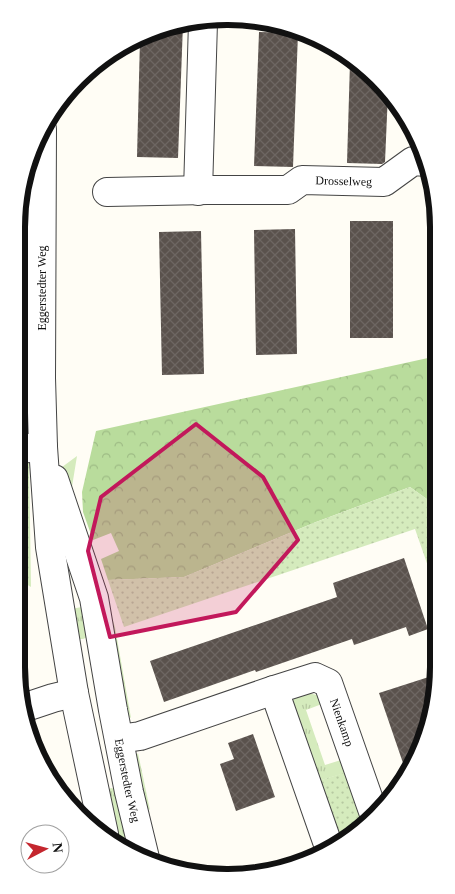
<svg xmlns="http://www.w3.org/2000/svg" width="455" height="894" viewBox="0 0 455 894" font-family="'Times New Roman',serif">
<defs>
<pattern id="grass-tufts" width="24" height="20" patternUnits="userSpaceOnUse" patternTransform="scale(1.25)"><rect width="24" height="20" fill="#d5ebbd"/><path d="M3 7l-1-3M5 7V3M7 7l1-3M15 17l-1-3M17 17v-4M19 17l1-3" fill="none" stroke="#b6c8a1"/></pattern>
<pattern id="forest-crowns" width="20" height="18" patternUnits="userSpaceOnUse" patternTransform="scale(1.25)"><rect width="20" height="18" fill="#b9dc9c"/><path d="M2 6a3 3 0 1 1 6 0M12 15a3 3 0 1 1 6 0" fill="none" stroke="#9ebc85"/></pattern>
<pattern id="park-dots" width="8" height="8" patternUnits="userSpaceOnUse" patternTransform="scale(1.25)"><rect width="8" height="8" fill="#d5ebbd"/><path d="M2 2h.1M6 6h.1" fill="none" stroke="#b6c8a1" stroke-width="1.8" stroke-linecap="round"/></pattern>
<pattern id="building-cross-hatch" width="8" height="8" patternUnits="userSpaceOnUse" patternTransform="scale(1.25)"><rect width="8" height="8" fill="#5a524d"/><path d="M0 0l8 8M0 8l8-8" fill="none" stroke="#6d6662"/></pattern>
</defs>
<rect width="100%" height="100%" fill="#fffdf5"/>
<path fill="url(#grass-tufts)" d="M77,456L69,505L58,470Z
M107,603L115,627L131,718L120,710Z
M87,606L90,636L83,639H75L66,610Z
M308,693L317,695L322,704L306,710L325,765L341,760L345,773L315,782L291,702L297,696Z
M138,753L150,810L140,803L131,764Z
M111,788L117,789L138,855L122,849L111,840L104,793Z"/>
<path fill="url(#forest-crowns)" d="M437,356L438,507L410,487L316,522L184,577L108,580L101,559L119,551L111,533L93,540L83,512L82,492L96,431Z"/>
<path fill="url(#park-dots)" d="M27,175V273L32,424L23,436L16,437L17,214Z
M29,458L31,587L16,578V459Z
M410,487L438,507V595L415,529L124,627L108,580L184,577L316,522Z
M353,770L370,821L337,845L315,782Z"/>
<path fill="url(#building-cross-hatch)" d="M183,24L178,158L137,157L140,39L159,28Z
M259,32L298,33L293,167L254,166Z
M350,62L388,93L385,162L382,164L347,163Z
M350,221H393V338H350Z
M295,229L297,354L256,355L254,230Z
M201,231L204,374L162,375L159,232Z
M404,558L428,629L409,636L406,627L354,645L352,639L256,672L255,670L164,702L150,661L337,597L333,583Z
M438,674V680L417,758L403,763L379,693Z
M253,734L275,797L236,811L220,764L234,759L228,743Z"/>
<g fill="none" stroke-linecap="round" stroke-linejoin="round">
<g stroke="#444" stroke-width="30">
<g id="minor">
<path d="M42,129L41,378L43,447L50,547L74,693L104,834"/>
<path d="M198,191L203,22"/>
<path id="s1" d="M107,192L207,190H288L302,180L384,182L413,161L427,162"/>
<path d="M16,449L43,447"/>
<path id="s2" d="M54,479L94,598L113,710L129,792L145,858"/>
<path d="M274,690L330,850"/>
<path d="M23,708L53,698L74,693"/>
<path id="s3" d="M119,739L140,736L274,690L315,677L328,683L375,817"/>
</g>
</g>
<use href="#minor" stroke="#fff" stroke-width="28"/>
</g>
<path fill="#c2185b" fill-opacity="0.2" stroke="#c2185b" stroke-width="4" stroke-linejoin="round" d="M196,424L263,477L298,540L236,612L110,637L88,551L101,497Z"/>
<g text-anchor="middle" stroke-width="5" stroke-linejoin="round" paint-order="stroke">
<g font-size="12" fill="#111" stroke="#fff">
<text dy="4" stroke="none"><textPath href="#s1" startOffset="240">Drosselweg</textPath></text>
<text transform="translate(42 288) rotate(-90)" y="4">Eggerstedter Weg</text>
<text dy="4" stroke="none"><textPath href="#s3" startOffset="262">Nienkamp</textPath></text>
<text dy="4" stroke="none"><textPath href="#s2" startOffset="311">Eggerstedter Weg</textPath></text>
</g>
</g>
<path d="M0 0H455V894H0ZM227 25H228A202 202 0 0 1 430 227V667A202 202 0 0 1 228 869H227A202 202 0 0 1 25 667V227A202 202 0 0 1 227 25Z" fill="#fff" fill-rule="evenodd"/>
<path fill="none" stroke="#111" stroke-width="6" d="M227 25H228A202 202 0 0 1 430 227V667A202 202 0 0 1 228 869H227A202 202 0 0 1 25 667V227A202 202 0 0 1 227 25Z"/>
<g transform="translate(45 849) rotate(84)"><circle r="24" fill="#ffffff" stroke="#a0a0a0"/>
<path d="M0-4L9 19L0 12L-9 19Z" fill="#c4262e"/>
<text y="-8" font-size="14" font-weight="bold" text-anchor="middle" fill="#111111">N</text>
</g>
</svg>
